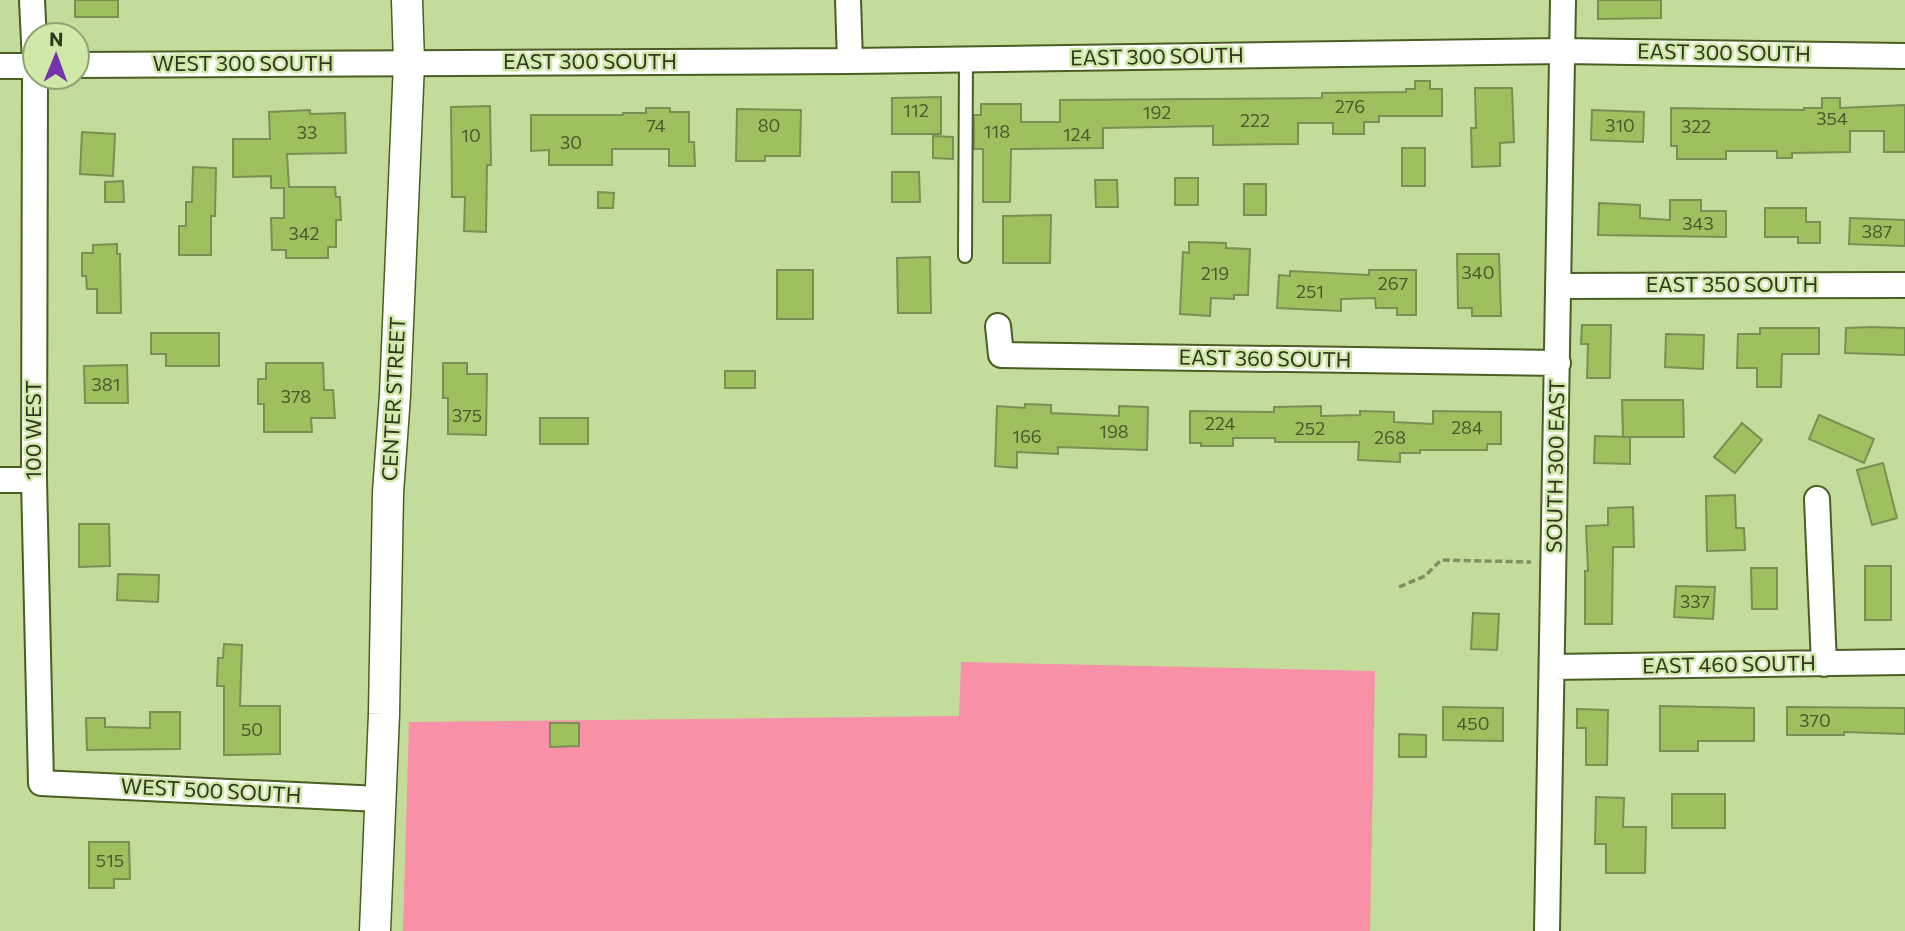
<svg xmlns="http://www.w3.org/2000/svg" width="1905" height="931" viewBox="0 0 1905 931" font-family="Commissioner,sans-serif">
<rect width="100%" height="100%" fill="#c3dc9c"/>
<path fill="#f890a8" d="M961,662L1375,671L1370,931H403L409,722L959,716Z"/>
<path fill="#9ec05f" stroke="#798f53" stroke-width="2" d="M75,0H118V17H75Z
M1598,0H1661V18L1598,19Z
M1415,81H1430V89H1442V116H1379V122H1364V134H1333V123H1298V144L1213,145V126L1103,128V148L1011,149L1010,202H983V149H974V115H981V104H1021V122H1060V100L1322,98V93L1406,92V89H1415Z
M1475,88H1512L1514,142L1500,143V166L1472,167L1471,128H1476Z
M941,97V134H892V98Z
M1822,98H1840V108L1905,105V152H1884V131H1850V152L1792,153V158H1777V151H1726V159H1677V146H1671V108L1804,110V108H1822Z
M490,106L491,165H487L486,232L464,231L465,197H452L451,107Z
M646,108H670V112H689V142H694L695,166H669V149H612V165H549V150L531,151V115H623V113H646Z
M737,109L801,110L800,156H765V161H736Z
M310,110V114L345,113L346,153L287,154L289,187H335L336,197H340L341,220H336V247H328V258H286V250H272L271,218H284V188H271V176L233,177V139H270L269,112Z
M1592,110L1644,112L1643,142L1591,140Z
M82,132L115,134L113,176L80,174Z
M933,136L953,137V159L933,158Z
M1402,148H1425V186H1402Z
M193,167L216,168L215,216H211V255H179V226H186V202H192Z
M892,172H919L920,202H892Z
M1175,178H1198V205H1175Z
M1095,180H1117L1118,207H1096Z
M123,181L124,202H105V182Z
M1244,184H1266V215H1244Z
M598,192L614,193L613,208H598Z
M1670,200H1701V211H1726V237L1598,235L1599,203L1640,205V218L1670,220Z
M1765,208H1806V222H1820V243H1798V237H1765Z
M1051,215L1050,263H1003V216Z
M1850,218L1905,220V246L1849,244Z
M1189,242L1226,243V248L1250,249L1248,295H1234V299L1211,298L1210,316L1180,314L1183,252L1189,253Z
M117,244V254H120L121,313H97V289H87L86,276H82V253H93V245Z
M1457,254H1499L1501,316H1472V308H1458Z
M930,257L931,313H898L897,258Z
M777,270H813V319H777Z
M1369,270H1416V315H1397V308H1376L1375,298L1341,299V311L1277,308L1279,275L1290,276V271L1369,275Z
M1582,325H1611L1610,378H1587L1588,344H1581Z
M1871,327L1905,328V355L1845,353L1846,328Z
M1760,328H1819V354H1782L1781,387H1757V368H1737L1738,334H1760Z
M151,333H219V366H166V354H151Z
M1666,334L1704,335L1703,369L1665,367Z
M266,363H323L324,390H333L335,418H311L312,432H264V404H258V379H266Z
M443,363H467V374H487L486,435L448,434V398H443Z
M127,365L128,403H85L84,366Z
M725,371H755V388H725Z
M1622,400H1683L1684,437H1623Z
M1025,404L1051,405V413L1119,416V406L1148,407L1147,450L1058,447V454L1017,452V468L995,466L997,406L1025,408Z
M1321,406V416L1360,415V411L1394,412V422L1433,424V411L1501,412V444H1487V450H1420V453H1400V462L1358,460L1359,442H1275V438H1233V446H1201V443H1190V411L1274,412V407Z
M1819,415L1874,439L1864,463L1809,439Z
M540,418H588V444H540Z
M1742,423L1762,440L1735,473L1714,457Z
M1595,436L1630,437V464L1594,463Z
M1883,463L1897,518L1872,525L1857,470Z
M1735,495L1736,528H1744L1745,550L1707,551L1706,496Z
M1633,507L1634,547H1613L1612,624H1585V571H1588L1586,526L1608,525V508Z
M79,524H109L110,566L79,567Z
M1865,566H1891V620H1865Z
M1751,568H1777V609H1752Z
M118,574L159,575L158,602L117,600Z
M1676,586L1715,587L1713,619L1674,617Z
M1473,613L1499,614L1497,650L1471,649Z
M224,644L242,645L240,706H280V754L224,755V686H217L218,658H223Z
M1660,706L1754,708V741H1698V751H1660Z
M1443,707L1503,708V741L1443,740Z
M1787,707L1905,708V734L1844,732V735H1787Z
M1577,709L1608,710L1607,765H1586V728H1577Z
M150,712H180V749L87,750L86,718H105V727L150,728Z
M550,723H579V746L550,747Z
M1399,734L1426,735V757H1399Z
M1672,794H1725V828H1672Z
M1596,797L1624,798L1623,827H1646L1645,873H1606V844H1595Z
M89,842H129L130,879H114V888H89Z"/>
<g fill="none" stroke-linecap="round" stroke-linejoin="round">
<g stroke="#495e22" stroke-width="16">
<path id="service" d="M965,256L966,60"/>
</g>
<g stroke="#495e22" stroke-width="28">
<path id="minor" d="M32,0L35,63
M848,0L850,61
M77,65L850,61L1564,51L1905,56
M0,66H35
M35,77L34,480L41,783L380,799
M1559,286L1905,285
M998,326L1001,355L1558,363
M0,480H34
M1817,499L1824,664
M1552,667L1905,662
M1547,931L1563,0"/>
</g>
<g stroke="#495e22" stroke-width="33">
<path id="tertiary" d="M375,931L384,714L388,493L395,395L409,63L407,0"/>
</g>
<path stroke="#7e9062" stroke-width="3.5" stroke-dasharray="7 3.5" stroke-linecap="butt" d="M1399,587L1425,576L1441,560L1531,562"/>
<use href="#service" stroke="#fff" stroke-width="12"/>
<use href="#minor" stroke="#fff" stroke-width="24"/>
<use href="#tertiary" stroke="#fff" stroke-width="30"/>
</g>
<g text-anchor="middle" stroke-width="5" stroke-linejoin="round" paint-order="stroke">
<g font-size="18" fill="#4a5a2e">
<text x="1350" y="113">276</text>
<text x="916" y="117">112</text>
<text x="1157" y="119">192</text>
<text x="1832" y="125">354</text>
<text x="1255" y="127">222</text>
<text x="656" y="132">74</text>
<text x="769" y="132">80</text>
<text x="1620" y="132">310</text>
<text x="1696" y="133">322</text>
<text x="997" y="138">118</text>
<text x="307" y="139">33</text>
<text x="1077" y="141">124</text>
<text x="471" y="142">10</text>
<text x="571" y="149">30</text>
<text x="1698" y="230">343</text>
<text x="1877" y="238">387</text>
<text x="304" y="240">342</text>
<text x="1478" y="279">340</text>
<text x="1215" y="280">219</text>
<text x="1393" y="290">267</text>
<text x="1310" y="298">251</text>
<text x="106" y="391">381</text>
<text x="296" y="403">378</text>
<text x="467" y="422">375</text>
<text x="1220" y="430">224</text>
<text x="1467" y="434">284</text>
<text x="1310" y="435">252</text>
<text x="1114" y="438">198</text>
<text x="1027" y="443">166</text>
<text x="1390" y="444">268</text>
<text x="1695" y="608">337</text>
<text x="1815" y="727">370</text>
<text x="1473" y="730">450</text>
<text x="252" y="736">50</text>
<text x="110" y="867">515</text>
</g>
<g font-size="21" fill="#2e381e" stroke="#d0e9a9">
<text transform="translate(1724 53) rotate(1)" y="7">EAST 300 SOUTH</text>
<text transform="translate(1157 57) rotate(-1)" y="7">EAST 300 SOUTH</text>
<text x="590" y="69">EAST 300 SOUTH</text>
<text x="243" y="71">WEST 300 SOUTH</text>
<text x="1732" y="292">EAST 350 SOUTH</text>
<text transform="translate(1265 359) rotate(1)" y="7">EAST 360 SOUTH</text>
<text transform="translate(394 399) rotate(-87)" y="7">CENTER STREET</text>
<text transform="translate(34 430) rotate(-90)" y="7">100 WEST</text>
<text transform="translate(1556 466) rotate(-89)" y="7">SOUTH 300 EAST</text>
<text transform="translate(1729 665) rotate(-1)" y="7">EAST 460 SOUTH</text>
<text transform="translate(211 791) rotate(3)" y="7">WEST 500 SOUTH</text>
</g>
</g>
<g transform="translate(56 56) rotate(1)"><circle r="33" fill="#d0e9a9" stroke="#8fa271" stroke-width="2"/>
<path d="M0-5L12 26L0 18L-12 26Z" fill="#7535aa"/>
<text y="-10" font-size="19" font-weight="bold" text-anchor="middle" fill="#2e381e">N</text>
</g>
</svg>
